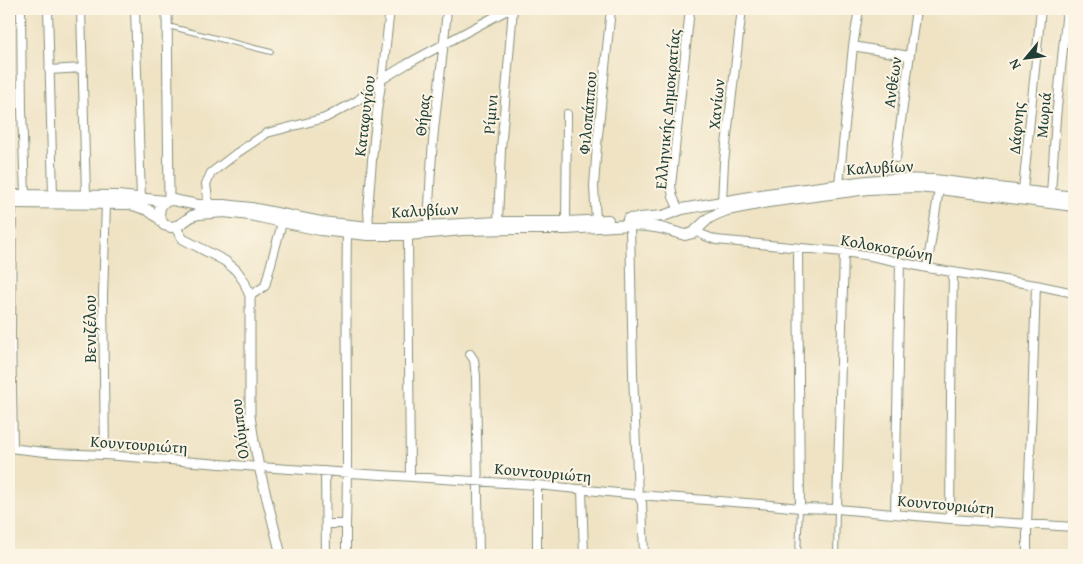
<svg xmlns="http://www.w3.org/2000/svg" width="1083" height="564" viewBox="0 0 1083 564" font-family="'Gentium Book Plus',serif">
<rect width="100%" height="100%" fill="#fcf5e5"/>
<filter id="ink" filterUnits="userSpaceOnUse"><feTurbulence type="fractalNoise" baseFrequency=".02" numOctaves="2"/><feDisplacementMap in="SourceGraphic" scale="10" xChannelSelector="R" yChannelSelector="G"/><feConvolveMatrix kernelMatrix="1 2 1 2 8 2 1 2 1" color-interpolation-filters="sRGB"/></filter>
<filter id="wash" filterUnits="userSpaceOnUse"><feTurbulence type="fractalNoise" baseFrequency=".0096" numOctaves="4" result="noise"/><feDisplacementMap in="SourceGraphic" scale="20" xChannelSelector="R" yChannelSelector="G"/><feGaussianBlur stdDeviation="1.12" result="paint"/><feColorMatrix in="noise" values="0 0 0 0 0 0 0 0 0 0 0 0 0 0 0 0 0 1.4 0 .05"/><feComposite in="paint" operator="in"/></filter>
<g filter="url(#wash)">
<rect width="100%" height="100%" fill="#efe3c4"/>
</g>
<g filter="url(#ink)">
<g fill="none" stroke-linecap="round" stroke-linejoin="round">
<g stroke="#87907c" stroke-width="6">
<path id="service" d="M168,26L271,52
M798,555L800,508
M836,555L837,509"/>
</g>
<g stroke="#87907c" stroke-width="10">
<path id="minor" d="M21,9L22,110L25,195
M48,9L53,195
M81,9L86,195
M135,9L141,199
M853,46L909,56
M49,70L83,68
M896,158L916,9
M839,184L853,46L859,9
M1023,190L1041,9
M1051,194L1056,118L1067,9
M722,202L724,162L742,9
M12,203L11,334L13,448
M209,205L206,184L211,173L237,153L267,133L325,118L357,101L381,80L407,64L509,9
M679,210L673,197L671,186L690,9
M596,221L594,186L597,145L611,9
M498,222L501,149L513,9
M566,222L567,114
M428,225C430,190 431,155 435,121C439,83 444,46 447,9
M630,225L633,374L638,495L642,503L644,555
M369,227L368,210L372,160L377,111L383,71L390,9
M696,230L703,235L716,240L844,252L871,256L927,268L1036,285L1074,293
M408,235L410,476
M798,248L800,508
M927,268L939,189
M250,296L265,286L282,223
M470,354L474,360L476,376L479,555
M9,448L54,453L105,455L259,467L537,485L638,495L760,504L800,508L837,509L950,519L1074,527
M105,455L103,296L106,203
M325,471L326,555
M537,485V555
M582,489L584,555
M837,509L844,252
M895,514L900,263
M950,519L951,396L953,272
M326,524H346V555
M346,524C349,427 345,330 347,233
M1027,555V524L1032,406L1036,285"/>
</g>
<g stroke="#87907c" stroke-width="11">
<path id="tertiary" d="M167,9L169,200
M175,227L183,239L225,261L236,270L244,281L250,296V416L254,441L259,467L281,555"/>
</g>
<g stroke="#87907c" stroke-width="12">
<path id="secondary" d="M9,195L118,196L165,201
M9,203L130,204L148,210L160,219L164,225L171,227L179,225L192,216L199,214L224,212L250,215L320,230L368,235H408L463,230L516,229H566L630,225L648,226L661,228L685,235L693,233L709,218L717,214L727,210L768,202L868,189L917,187L939,189L1074,206
M160,219L159,215L160,207L165,201L173,200L198,205H224L251,208L321,222L369,227H407L498,222H566L608,220
M628,219L663,216L682,209L767,194L867,181L895,179L934,180L1074,197"/>
</g>
<use href="#service" stroke="#fff" stroke-width="4"/>
<use href="#minor" stroke="#fff" stroke-width="8"/>
<use href="#tertiary" stroke="#fff" stroke-width="9"/>
<use href="#secondary" stroke="#fff" stroke-width="10"/>
</g>
</g>
<g text-anchor="middle" stroke-width="4" stroke-linejoin="round" paint-order="stroke">
<g font-size="16" fill="#1f3d34" stroke="#fcf5e5">
<text transform="translate(892 82) rotate(-82)" y="6">Ανθέων</text>
<text transform="translate(716 104) rotate(-84)" y="6">Χανίων</text>
<text transform="translate(667 109) rotate(-85)" y="6">Ελληνικής Δημοκρατίας</text>
<text transform="translate(587 113) rotate(-85)" y="6">Φιλοπάππου</text>
<text transform="translate(490 114) rotate(-85)" y="6">Ρίμινι</text>
<text transform="translate(422 115) rotate(-84)" y="6">Θήρας</text>
<text transform="translate(1043 115) rotate(-85)" y="6">Μωριά</text>
<text transform="translate(364 116) rotate(-83)" y="6">Καταφυγίου</text>
<text transform="translate(1016 128) rotate(-85)" y="6">Δάφνης</text>
<text transform="translate(880 167) rotate(-3)" y="6">Καλυβίων</text>
<text transform="translate(425 210) rotate(-3)" y="6">Καλυβίων</text>
<text transform="translate(887 247) rotate(10)" y="6">Κολοκοτρώνη</text>
<text transform="translate(90 329) rotate(-90)" y="6">Βενιζέλου</text>
<text transform="translate(239 429) rotate(-97)" y="6">Ολύμπου</text>
<text transform="translate(139 444) rotate(4)" y="6">Κουντουριώτη</text>
<text transform="translate(543 472) rotate(5)" y="6">Κουντουριώτη</text>
<text transform="translate(946 504) rotate(5)" y="6">Κουντουριώτη</text>
</g>
</g>
<rect width="1083" height="564" fill="none" stroke="#fcf5e5" stroke-width="30"/>
<g transform="translate(1026 58) rotate(241)" stroke="#fcf5e5" stroke-width="4" paint-order="stroke">
<path d="M0-4L9 19L0 12L-9 19Z" fill="#1f3d34"/>
<text y="-8" font-size="14" font-weight="bold" text-anchor="middle" fill="#1f3d34">N</text>
</g>
</svg>
